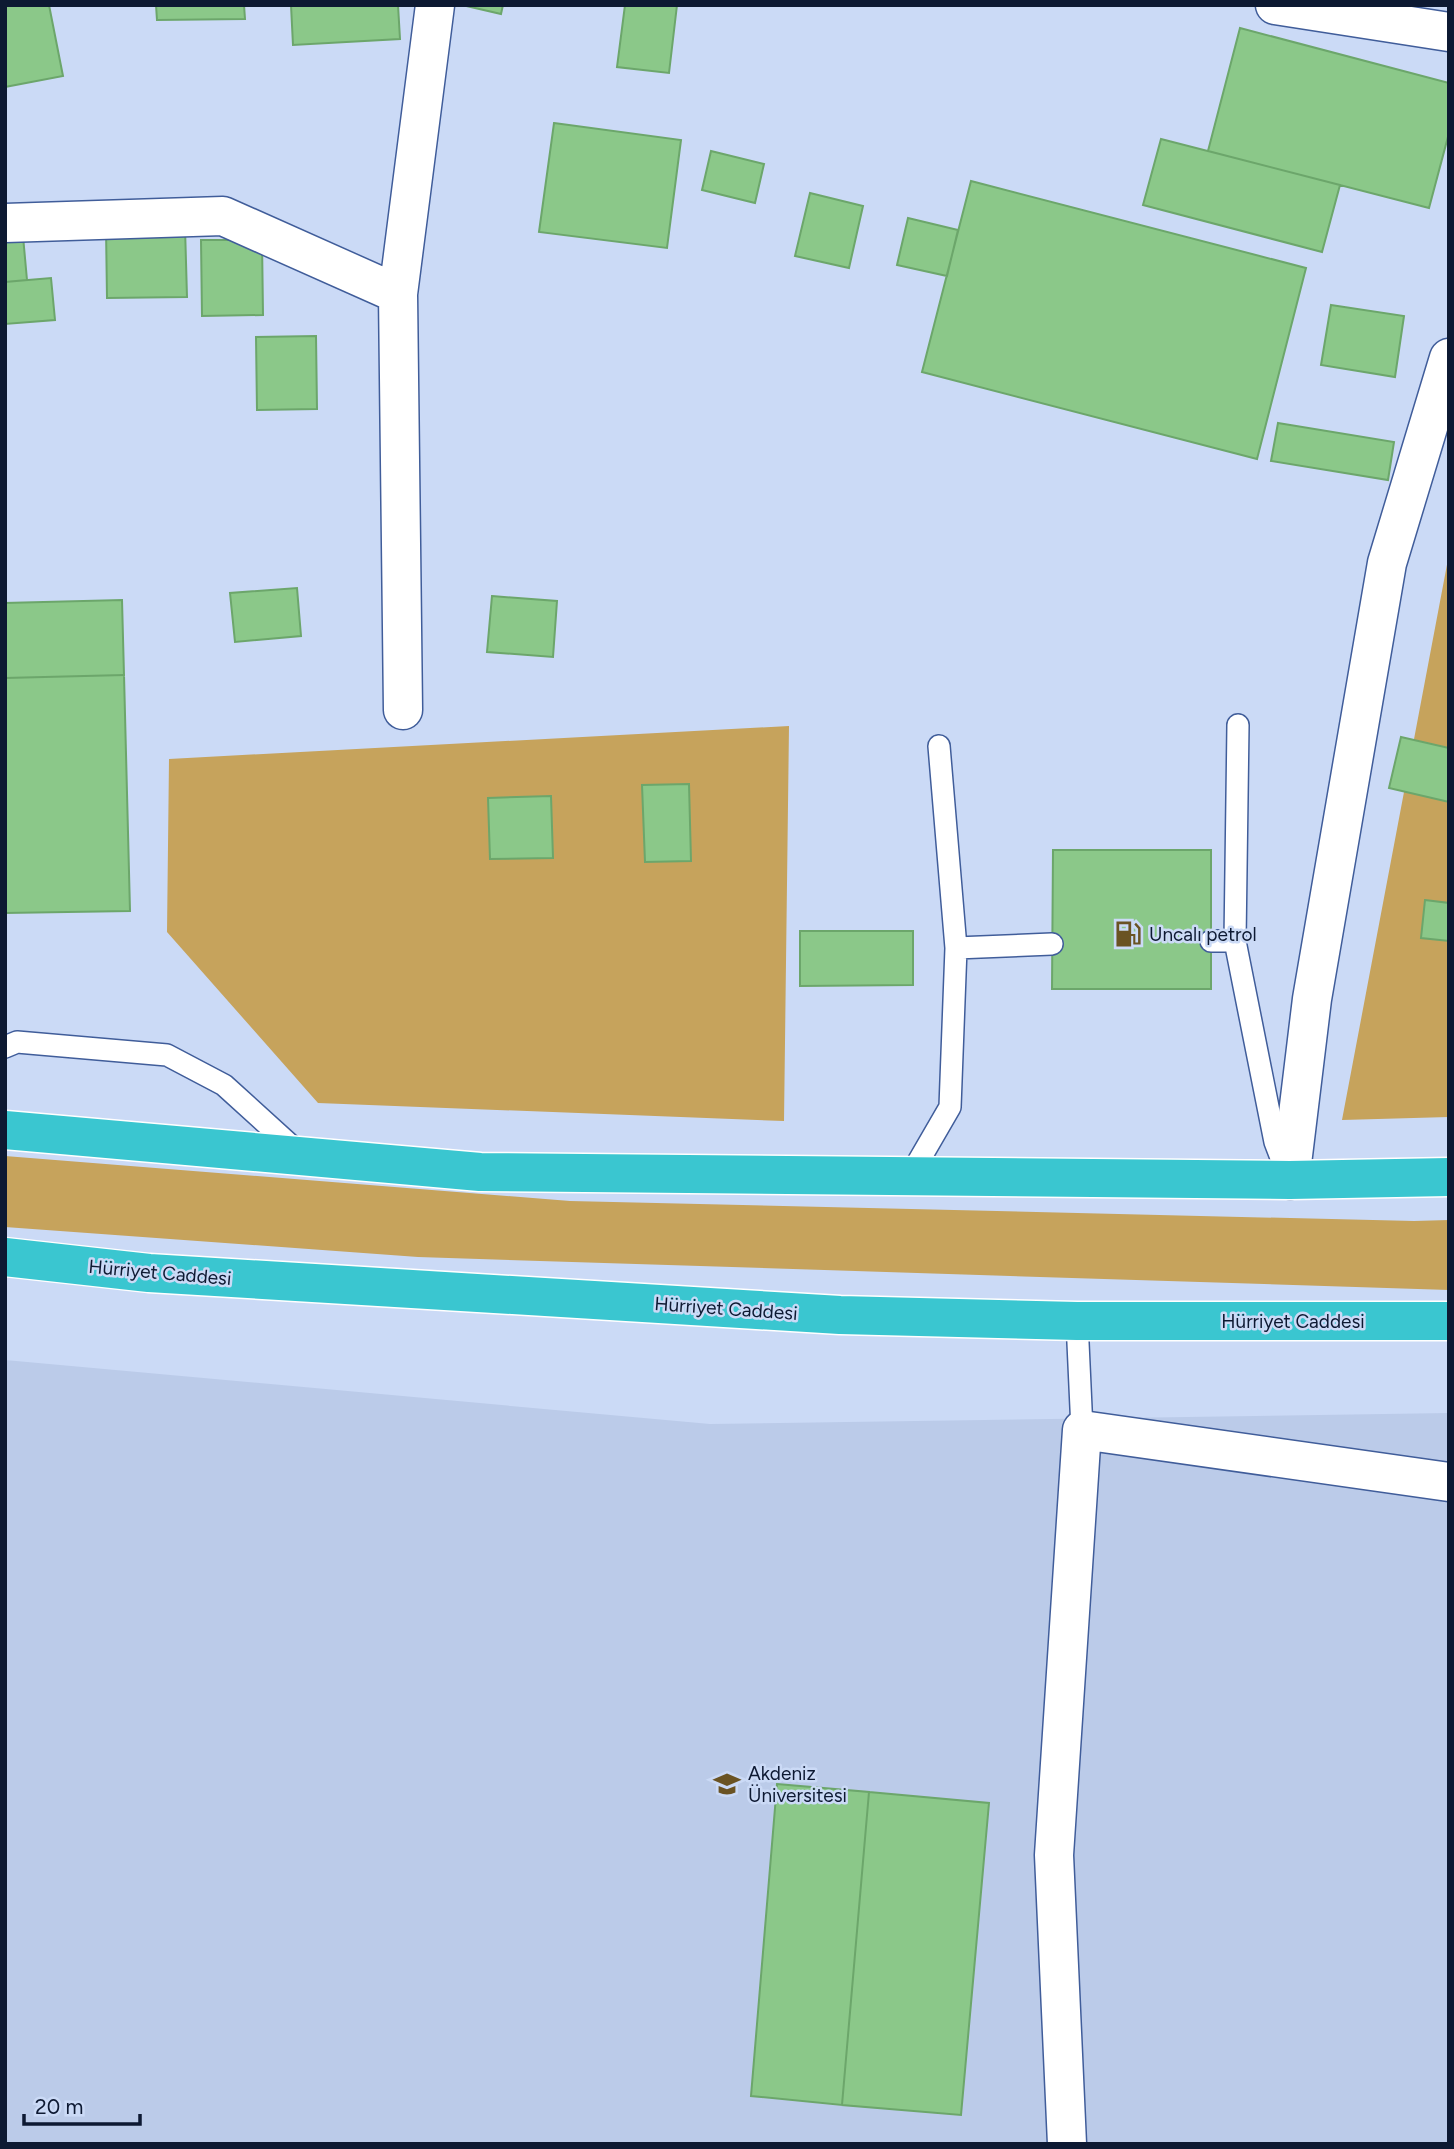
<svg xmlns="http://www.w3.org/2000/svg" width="1454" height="2149" viewBox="0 0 1454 2149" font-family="Figtree,sans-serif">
<rect width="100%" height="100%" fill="#cbdaf6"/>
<path fill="#bbcbe9" d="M5,1360L710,1424L1449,1413V2144H5Z"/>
<path fill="#c6a35c" d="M1449,554V1117L1342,1120Z
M789,726L784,1121L318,1103L167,932L169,759Z
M5,1156L570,1201L1414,1221L1449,1220V1290L418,1257L5,1227Z"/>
<path fill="#8bc889" stroke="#6ca66b" stroke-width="2" d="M5,5H49L63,76L5,87Z
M156,5H244L245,19L157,20Z
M291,5H398L400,39L293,45Z
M462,5H503L501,14Z
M625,5H677L669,73L617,67Z
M1240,28L1449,83V133L1429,208L1208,151Z
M554,123L681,140L667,248L539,232Z
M1161,139L1340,185L1322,252L1143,205Z
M711,151L764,164L755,203L702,190Z
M971,181L1306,268L1257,459L922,372Z
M810,193L863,206L849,268L795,256Z
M908,218L958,230L947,276L897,265Z
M185,227L187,297L107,298L106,228Z
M23,236L27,280L5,282V238Z
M201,240H262L263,315L202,316Z
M51,278L55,320L5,324V282Z
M1331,305L1404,316L1395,377L1321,365Z
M316,336L317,409L257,410L256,337Z
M1278,423L1394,442L1388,480L1271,461Z
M297,588L301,636L235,642L230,593Z
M492,596L557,601L553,657L487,652Z
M122,600L124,675L5,678V603Z
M124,675L130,911L5,913V678Z
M1401,737L1449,748V802L1389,788Z
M689,784L691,861L645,862L642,785Z
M551,796L553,858L490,859L488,798Z
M1053,850H1211V989H1052Z
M1425,900L1449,903V941L1421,938Z
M800,931H913V985L800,986Z
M777,1784L869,1792L842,2105L751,2096Z
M869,1792L989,1803L961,2115L842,2105Z"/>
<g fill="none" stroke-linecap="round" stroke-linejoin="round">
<g stroke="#405d9a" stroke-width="24">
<path id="service" d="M939,746L956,948
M1211,941H1235L1275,1142L1285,1168
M1235,941L1238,725
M5,1047L17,1042L167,1055L224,1085L300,1154
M910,1176L950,1107L956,948L1052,944
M1077,1321L1082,1430"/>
</g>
<g stroke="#405d9a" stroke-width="41">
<path id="minor" d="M1275,5L1449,32
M5,223L223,216L398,294
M403,710L398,294L435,5
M1290,1180L1312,999L1387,563L1449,358
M1067,2144L1054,1855L1082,1430L1449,1482"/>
</g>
<g stroke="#fff" stroke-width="41">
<path id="trunk" d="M5,1130L480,1172L1290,1180L1449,1177
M5,1257L149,1273L840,1315L1077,1321H1449"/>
</g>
<use href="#service" stroke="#fff" stroke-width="21"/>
<use href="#minor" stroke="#fff" stroke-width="38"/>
<use href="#trunk" stroke="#3ac6d0" stroke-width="38"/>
</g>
<defs>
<g id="fuel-bare" transform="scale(2.1)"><path d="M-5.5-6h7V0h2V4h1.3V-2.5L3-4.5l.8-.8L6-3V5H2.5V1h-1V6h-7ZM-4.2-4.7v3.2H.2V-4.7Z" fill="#6a5323" stroke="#cbdaf6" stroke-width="2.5" paint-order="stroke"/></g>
<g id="university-bare" transform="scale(2.1)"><path d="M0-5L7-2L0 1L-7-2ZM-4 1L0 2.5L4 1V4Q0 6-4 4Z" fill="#6a5323" stroke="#cbdaf6" stroke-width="2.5" paint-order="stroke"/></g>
</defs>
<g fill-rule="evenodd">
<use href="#fuel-bare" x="1128" y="934"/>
<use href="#university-bare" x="727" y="1784"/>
</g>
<g text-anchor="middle" stroke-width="5" stroke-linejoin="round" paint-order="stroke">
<g font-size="19" fill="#0d1932" stroke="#cbdaf6" text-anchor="start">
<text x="1149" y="941">Uncalı petrol</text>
<text x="748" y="1780">Akdeniz<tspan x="748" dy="22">Üniversitesi</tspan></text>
</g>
<g font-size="19" fill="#0d1932" stroke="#cbdaf6">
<text transform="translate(160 1272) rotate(5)" y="7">Hürriyet Caddesi</text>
<text transform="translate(726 1308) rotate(4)" y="7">Hürriyet Caddesi</text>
<text x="1293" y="1328">Hürriyet Caddesi</text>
</g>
</g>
<rect width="1454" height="2149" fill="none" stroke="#0d1932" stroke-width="14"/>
<path d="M24 2114v10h116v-10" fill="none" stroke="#0d1932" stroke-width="3.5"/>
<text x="35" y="2114" font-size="21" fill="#0d1932" stroke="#cbdaf6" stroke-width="5" paint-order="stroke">20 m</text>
</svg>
